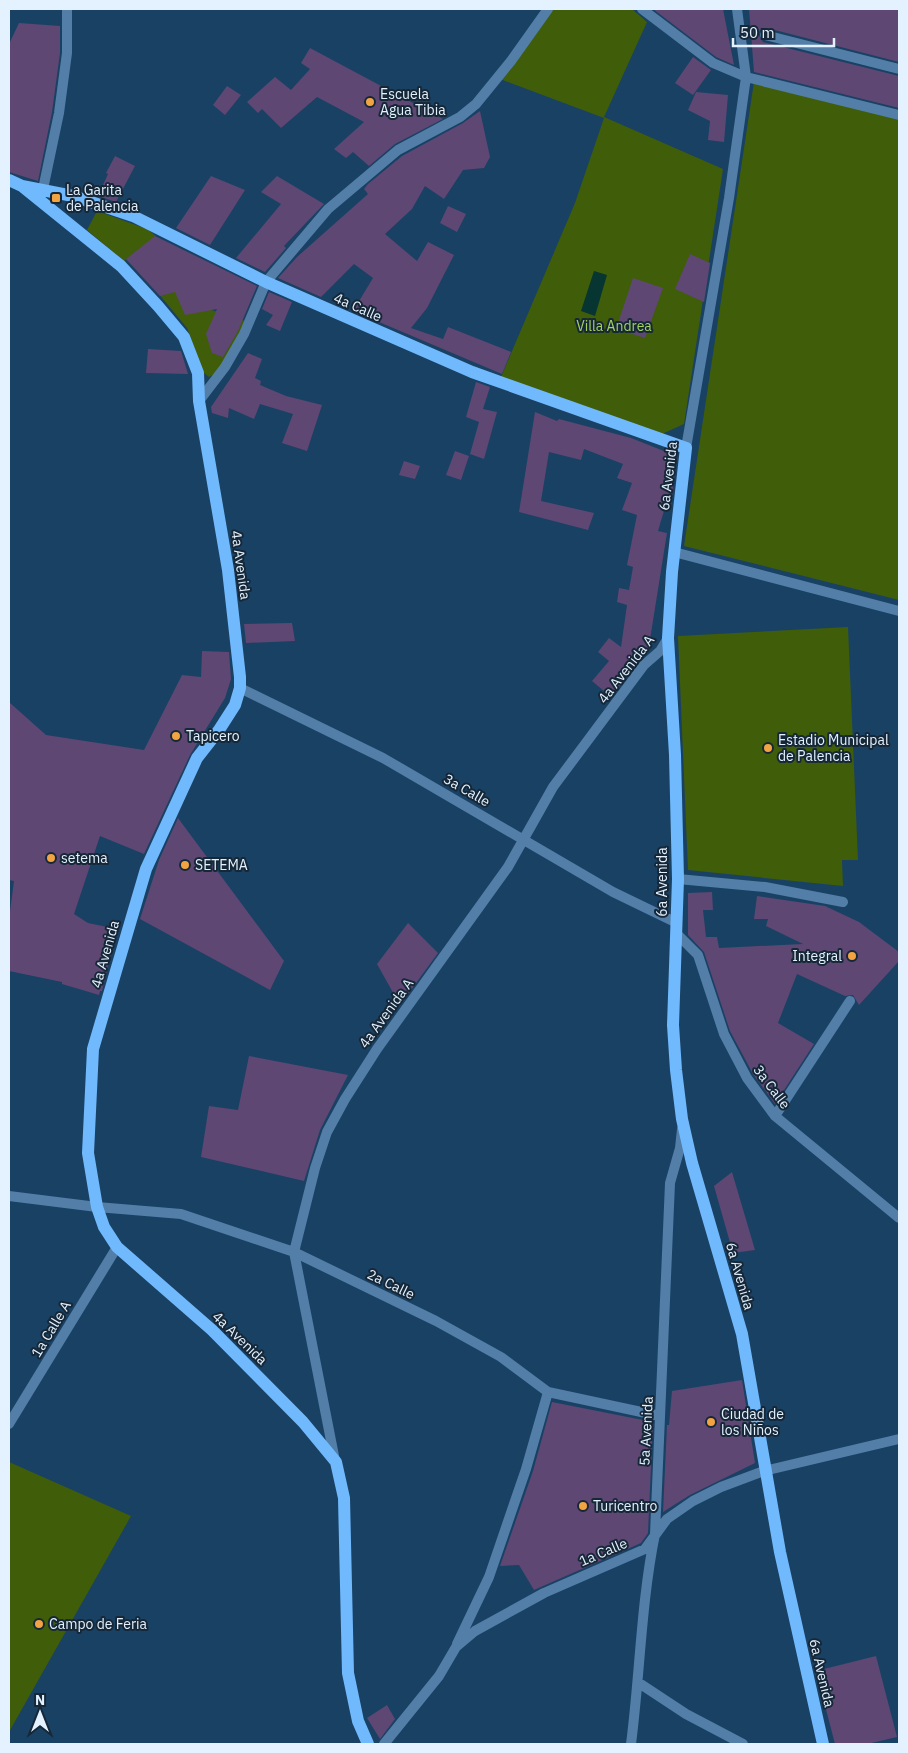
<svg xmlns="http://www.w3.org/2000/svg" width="908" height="1753" viewBox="0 0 908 1753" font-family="'IBM Plex Sans',sans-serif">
<rect width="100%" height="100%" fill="#194164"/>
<path fill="#405d0a" d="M552,9H632L647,22L604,117L723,169L684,424L662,434L501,377L575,203L604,118L500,79Z
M754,82L899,118V600L684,546Z
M97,211L147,229L156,236L124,261L87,230Z
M186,271L193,304L245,321L221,370L209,377L204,373L187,328L153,287Z
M848,627L858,860H842L843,886L688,870L678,636Z
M9,1462L131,1516L9,1732Z"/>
<path fill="#063532" d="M594,271L607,275L595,316L581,311Z"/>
<path fill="#5e4773" d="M653,9H723L734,65L716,57Z
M749,9H899V62L767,28L760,30L758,34L763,42L899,76V108L754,72Z
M19,23L60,26V53L52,112L38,181L9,172V44Z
M310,48L443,119L395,144L369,166L353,152L346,158L334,149L364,122L317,97L281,128L262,109L258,113L247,102L275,77L291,90L310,69L301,63Z
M693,57L711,70L693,95L675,83Z
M227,86L241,95L225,115L213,105Z
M696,92L728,95L724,142L708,140L710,121L688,110Z
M480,111L490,157L484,168L463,170L444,199L425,186L412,209L385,234L417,261L428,242L454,255L427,308L411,328L443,339L448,327L511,352L502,374L353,311L373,278L354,264L321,297L278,278L297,257L368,194L364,189L368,184L402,156L463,123Z
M115,156L135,166L116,202L98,196L108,174L106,173Z
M211,176L245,190L210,245L176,228Z
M277,176L324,204L284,246L286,248L265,272L236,258L281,204L261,192Z
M448,206L466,214L457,232L440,223Z
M155,236L257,286L238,331L223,357L212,353L206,334L217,309L185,315L175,292L160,296L126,259Z
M690,254L710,263L704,302L675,289Z
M633,278L663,288L645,338L616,329Z
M269,292L292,302L280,331L266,325L273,315L262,309Z
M148,349L181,351L188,374L146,373Z
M248,353L262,359L255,378L261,381L260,385L286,396L322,405L307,451L282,443L293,414L260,404L254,419L229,408L228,418L212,413L211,407Z
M476,382L490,387L483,409L497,412L484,459L470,454L479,422L466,417Z
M535,412L557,421L559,419L631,438L674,455L676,460L671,506L666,504L658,531L667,533L648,652L638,661L611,697L592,681L609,661L598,652L609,638L621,647L627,605L617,602L619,588L629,590L633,567L627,565L637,515L622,510L632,483L617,478L623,464L584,449L581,460L549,452L541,501L594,513L588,530L519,512Z
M455,451L469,456L461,480L446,475Z
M404,461L420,466L415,479L399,475Z
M292,623L295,641L246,643L244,624Z
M202,651L229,652L231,679L225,698L190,755L144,854L100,836L74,914L88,923L117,929L102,991H100L99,995L62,984V982L9,971V919L14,881L9,880V702L46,735L144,750L182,675L201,677Z
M178,818L284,961L270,990L140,919L159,860Z
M712,892L713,910H703L706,937H717L719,948L803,944L766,926L768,919H754L757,896L825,906L859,922L899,952V961L859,1005L853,995L845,996L797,974L778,1023L814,1044L775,1104L753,1074L730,1031L704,952L688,935V893Z
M408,923L438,953L400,1005L377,964Z
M249,1056L348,1075L320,1130L304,1181L201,1157L209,1106L238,1110Z
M732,1172L755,1250L733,1253L714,1186Z
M742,1380L755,1463L690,1495L663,1512L667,1425H669L672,1391Z
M552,1402L653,1422L648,1533L641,1543L534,1590L519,1565L500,1566L533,1471Z
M876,1656L897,1737L867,1744H835L816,1671Z
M387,1705L395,1719L380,1739L367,1718Z"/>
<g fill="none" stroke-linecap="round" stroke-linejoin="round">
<path stroke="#527ea8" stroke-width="10" d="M642,9L713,63L746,77L899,115
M765,35L899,69
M43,189L59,113L67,53V9
M199,401L225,367L244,334L266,282L328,209L398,150L460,117L476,104L511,61L548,9
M686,448L729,198L746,77L737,9
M674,552L899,611
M240,688L383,758L613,892L677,923
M678,879L765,887L843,902
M676,933L698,955L724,1034L747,1078L775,1116L899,1218
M775,1116L850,1001
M9,1196L97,1207L181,1214L294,1252L436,1321L501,1357L548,1392L660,1416
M9,1424L117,1247
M335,1461L294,1252L315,1168L327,1132L345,1099L377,1049L508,867L553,787L644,665L660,651L668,638
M457,1644L489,1577L526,1469L548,1392
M639,1683L686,1714L743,1744
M384,1744L439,1676L456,1647L475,1631L544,1593L645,1549L667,1519L693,1501L721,1487L764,1471L899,1439
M631,1744C640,1674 641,1603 655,1534L670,1183L680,1148L682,1129"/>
<path stroke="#71b9fd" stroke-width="12" d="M9,180L22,186L121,266L158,306L184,337L198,373L199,401L228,570L240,677V688L235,705L219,730L197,758L146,869L93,1049L88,1153L97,1207L104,1227L117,1247L212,1330L303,1422L336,1462L344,1498L348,1673L358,1721L368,1744
M22,186L73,196L133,216L266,282L472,372L686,448L672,572L668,638L675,755L678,879L673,1025L676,1070L682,1119L692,1163L742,1334L780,1552L823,1744"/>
</g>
<g fill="#f3a442" stroke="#162737" stroke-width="2">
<circle cx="370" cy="102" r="5"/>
<rect x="51" y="193" width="10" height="10" rx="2.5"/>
<circle cx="176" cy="736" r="5"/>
<circle cx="768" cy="748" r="5"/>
<circle cx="51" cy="858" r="5"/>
<circle cx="185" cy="865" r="5"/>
<circle cx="852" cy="956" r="5"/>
<circle cx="711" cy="1422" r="5"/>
<circle cx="583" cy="1506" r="5"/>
<circle cx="39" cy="1624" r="5"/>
</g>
<g text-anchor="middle" stroke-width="4" stroke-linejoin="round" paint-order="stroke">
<g font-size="14" fill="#e4f1fe" stroke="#162737" text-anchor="start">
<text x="380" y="99">Escuela<tspan x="380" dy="16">Agua Tibia</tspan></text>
<text x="66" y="195">La Garita<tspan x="66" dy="16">de Palencia</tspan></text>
<text x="186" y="741">Tapicero</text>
<text x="778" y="745">Estadio Municipal<tspan x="778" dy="16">de Palencia</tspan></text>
<text x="61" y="863">setema</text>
<text x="195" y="870">SETEMA</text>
<text x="842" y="961" text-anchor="end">Integral</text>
<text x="721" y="1419">Ciudad de<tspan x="721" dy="16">los Niños</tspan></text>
<text x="593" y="1511">Turicentro</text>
<text x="49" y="1629">Campo de Feria</text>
</g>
<g font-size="14" fill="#e4f1fe" stroke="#162737">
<text transform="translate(358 307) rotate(24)" y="5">4a Calle</text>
<text transform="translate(668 476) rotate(-83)" y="5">6a Avenida</text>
<text transform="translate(241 565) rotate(82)" y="5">4a Avenida</text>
<text transform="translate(626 669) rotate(-52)" y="5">4a Avenida A</text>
<text transform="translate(467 790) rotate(30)" y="5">3a Calle</text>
<text transform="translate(662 882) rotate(-90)" y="5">6a Avenida</text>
<text transform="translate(105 954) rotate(-74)" y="5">4a Avenida</text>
<text transform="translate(386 1013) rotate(-54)" y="5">4a Avenida A</text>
<text transform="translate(772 1087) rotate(53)" y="5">3a Calle</text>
<text transform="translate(740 1276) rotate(74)" y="5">6a Avenida</text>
<text transform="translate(391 1284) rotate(26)" y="5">2a Calle</text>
<text transform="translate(51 1329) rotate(-59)" y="5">1a Calle A</text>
<text transform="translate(240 1338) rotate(44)" y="5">4a Avenida</text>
<text transform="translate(646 1431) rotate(-87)" y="5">5a Avenida</text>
<text transform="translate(603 1552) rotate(-23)" y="5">1a Calle</text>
<text transform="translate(822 1673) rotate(77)" y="5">6a Avenida</text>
</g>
<g font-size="14" fill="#a3d162" stroke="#162737">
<text x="614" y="331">Villa Andrea</text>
</g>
</g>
<rect width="908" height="1753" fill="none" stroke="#e4f1fe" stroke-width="20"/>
<g transform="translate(40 1713)" stroke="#162737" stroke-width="4" paint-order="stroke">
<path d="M0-4L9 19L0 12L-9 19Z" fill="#e4f1fe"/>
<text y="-8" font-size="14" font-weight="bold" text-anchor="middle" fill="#e4f1fe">N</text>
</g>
<path d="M733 38v8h101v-8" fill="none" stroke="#e4f1fe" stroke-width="2.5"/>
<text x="740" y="38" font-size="15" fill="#e4f1fe" stroke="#162737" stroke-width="4" paint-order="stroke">50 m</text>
</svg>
